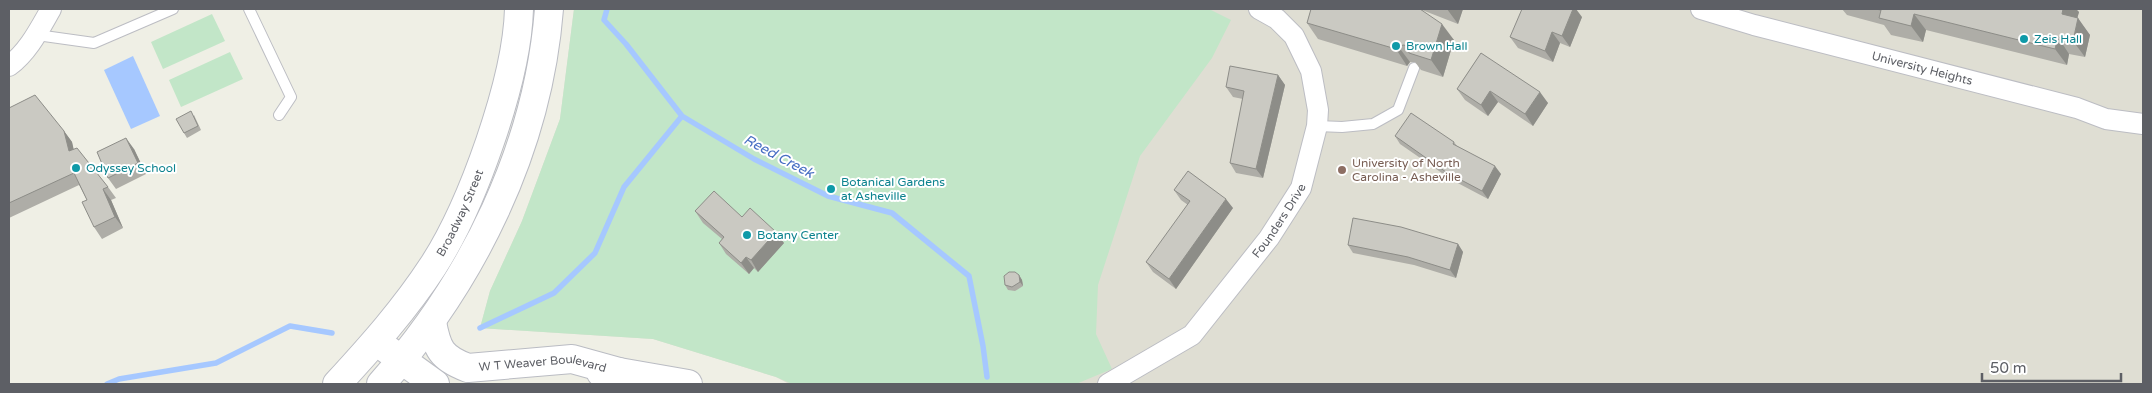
<svg xmlns="http://www.w3.org/2000/svg" width="2152" height="393" viewBox="0 0 2152 393" font-family="'Varela Round',sans-serif">
<rect width="100%" height="100%" fill="#efefe5"/>
<path fill="#dfded3" d="M574,9H2143V384H789L776,377L653,339L480,328L490,291L522,221L560,119Z"/>
<path fill="#c2e6c8" d="M574,9H1209L1231,20L1212,58L1140,156L1098,285L1096,334L1112,369L1076,384H792L776,377L653,339L480,328L490,291L522,221L560,119Z
M212,14L225,41L163,69L151,42Z
M230,52L243,79L181,107L169,80Z"/>
<path fill="#a6c8ff" d="M133,56L160,116L131,129L104,70Z"/>
<g fill="none" stroke-linecap="round" stroke-linejoin="round">
<path stroke="#a6c8ff" stroke-width="5.5" d="M607,9L604,20L626,44L682,116L754,159L828,196L892,213L969,276L983,346L987,377
M480,328L554,293L595,253L624,187L682,116
M107,384L119,379L216,363L290,326L332,333"/>
<g stroke="#bcbdc3" stroke-width="12">
<path id="lane" d="M249,9L291,97L279,115
M37,35L94,43L173,9
M1317,126L1342,127L1373,124L1398,110L1414,68"/>
</g>
<g stroke="#bcbdc3" stroke-width="22">
<g id="street">
<path id="s1" d="M1701,9L1754,25L2077,108L2106,119L2143,124"/>
<path d="M9,66C28,52 39,30 51,9"/>
<path id="s2" d="M1108,384L1192,335L1269,238L1301,188L1317,126L1318,110L1311,71L1294,36L1277,19L1259,9"/>
</g>
</g>
<g stroke="#babcc3" stroke-width="30">
<g id="secondary">
<path id="s3" d="M432,322C437,349 441,358 468,368L572,359L619,372"/>
<path d="M388,350L435,384"/>
<path d="M601,373L619,372L688,384"/>
<path id="s4" d="M337,384C371,347 405,309 433,266C472,206 517,81 519,9"/>
<path d="M381,384C473,280 538,149 549,9"/>
</g>
</g>
<use href="#lane" stroke="#fff" stroke-width="10"/>
<use href="#street" stroke="#fff" stroke-width="20"/>
<use href="#secondary" stroke="#fff" stroke-width="28"/>
</g>
<path fill="#aeada7" d="M1311,9H1463L1458,24L1422,10L1454,40L1443,77L1421,70L1415,62H1410L1407,66L1318,39L1307,23Z
M1842,9H2076L2079,12L2077,18L2090,35L2085,57L2069,54L2067,65L1926,30L1923,42L1891,35L1884,25L1847,15Z
M1582,17L1570,47L1560,43L1553,62L1518,48L1510,37Z
M1481,53L1548,103L1533,126L1498,102L1488,116L1465,100L1457,89Z
M1278,75L1285,85L1263,178L1236,173L1230,163L1243,99L1233,97L1226,87Z
M9,108L64,131L72,142L73,149L108,187L116,198L111,200L123,228L102,239L94,227L87,200L79,185L9,218Z
M194,115L201,130L187,138L184,133Z
M1395,136L1454,142L1457,146L1501,174L1488,199L1452,180L1400,144Z
M134,149L146,174L116,189L108,178Z
M1174,190L1233,208L1176,289L1153,272L1146,262L1188,205L1181,200Z
M695,211L742,217L784,243L758,272L754,268L749,274L726,254L719,243L722,239L703,223Z
M1458,244L1463,252L1456,278L1414,265L1353,253L1348,245Z
M1019,275L1022,280L1023,286L1015,291L1008,290L1005,285Z"/>
<path fill="#8d8d88" d="M1447,9H1463L1458,24Z
M1573,9H1576L1582,17L1570,47L1562,36Z
M2063,9H2076L2079,12L2074,30L2062,14Z
M1914,14L1926,30L1923,42L1911,26Z
M2078,18L2090,35L2085,57L2073,41Z
M1442,24L1454,40L1443,77L1431,60Z
M1552,32L1560,43L1553,62L1545,51Z
M2058,37L2069,54L2067,65L2055,49Z
M1398,46L1410,62L1407,66L1396,49Z
M1278,75L1285,85L1263,178L1256,169Z
M1490,91L1498,102L1488,116L1481,105Z
M1540,92L1548,103L1533,126L1525,114Z
M64,131L72,142L77,163L69,151Z
M126,138L134,149L146,174L138,163Z
M1495,166L1501,174L1488,199L1482,191Z
M103,189L111,200L123,228L115,217Z
M1226,199L1233,208L1176,289L1169,279Z
M776,232L784,243L758,272L751,260Z
M1458,244L1463,252L1456,278L1450,270Z
M746,257L754,268L749,274L741,263Z
M1019,275L1022,280L1023,286L1020,282Z"/>
<path fill="#cac9c2" stroke="#8d8d88" d="M1311,9H1420L1442,24L1431,60L1409,53L1408,47L1404,45L1398,46L1396,49L1307,23Z
M1522,9H1573L1562,36L1552,32L1545,51L1510,37Z
M1875,9H2063L2062,14L2078,18L2073,41L2058,37L2055,49L1914,14L1911,26L1879,18L1881,10Z
M1481,53L1540,92L1525,114L1490,91L1481,105L1457,89Z
M1230,66L1278,75L1256,169L1230,163L1244,91L1226,87Z
M35,95L64,131L69,151L77,148L108,187L103,189L115,217L94,227L82,202L87,200L74,173L9,203V108Z
M191,111L198,126L184,133L176,119Z
M1411,113L1454,142L1453,144L1495,166L1482,191L1446,172L1395,136Z
M126,138L138,163L108,178L97,152Z
M1188,171L1226,199L1169,279L1146,262L1190,201L1174,190Z
M714,191L742,217L750,208L776,232L751,260L746,257L741,263L719,243L724,237L695,211Z
M1353,218L1401,227L1458,244L1450,270L1408,257L1348,245Z
M1009,272H1015L1019,275L1020,282L1012,287L1005,285L1004,276Z"/>
<g fill="#0f9aa8" stroke="#fff" stroke-width="2">
<circle cx="2024" cy="39" r="5"/>
<circle cx="1396" cy="46" r="5"/>
<circle cx="76" cy="168" r="5"/>
<circle cx="831" cy="189" r="5"/>
<circle cx="747" cy="235" r="5"/>
</g>
<circle fill="#8d6e63" stroke="#fff" stroke-width="2" cx="1342" cy="170" r="5"/>
<g text-anchor="middle" stroke-width="4" stroke-linejoin="round" paint-order="stroke">
<g font-size="12" fill="#0d838f" stroke="#fff" text-anchor="start">
<text x="2034" y="43">Zeis Hall</text>
<text x="1406" y="50">Brown Hall</text>
<text x="86" y="172">Odyssey School</text>
<text x="841" y="186">Botanical Gardens<tspan x="841" dy="14">at Asheville</tspan></text>
<text x="757" y="239">Botany Center</text>
</g>
<g font-size="12" fill="#5d5f65" stroke="#fff">
<text dy="4" stroke="none"><textPath href="#s1" startOffset="229">University Heights</textPath></text>
<text dy="4" stroke="none"><textPath href="#s4" startOffset="212">Broadway Street</textPath></text>
<text dy="4" stroke="none"><textPath href="#s2" startOffset="241">Founders Drive</textPath></text>
<text dy="4" stroke="none"><textPath href="#s3" startOffset="138">W T Weaver Boulevard</textPath></text>
</g>
<g font-size="12" fill="#785e54" stroke="#fff" text-anchor="start">
<text x="1352" y="167">University of North<tspan x="1352" dy="14">Carolina - Asheville</tspan></text>
</g>
<g font-size="14" font-style="italic" fill="#476ec3" stroke="#fff">
<text transform="translate(779 156) rotate(28)" y="5">Reed Creek</text>
</g>
</g>
<rect width="2152" height="393" fill="none" stroke="#5d5f65" stroke-width="20"/>
<path d="M1982 373v8h139v-8" fill="none" stroke="#5d5f65" stroke-width="2.5"/>
<text x="1990" y="373" font-size="15" fill="#5d5f65" stroke="#ffffff" stroke-width="4" paint-order="stroke">50 m</text>
</svg>
